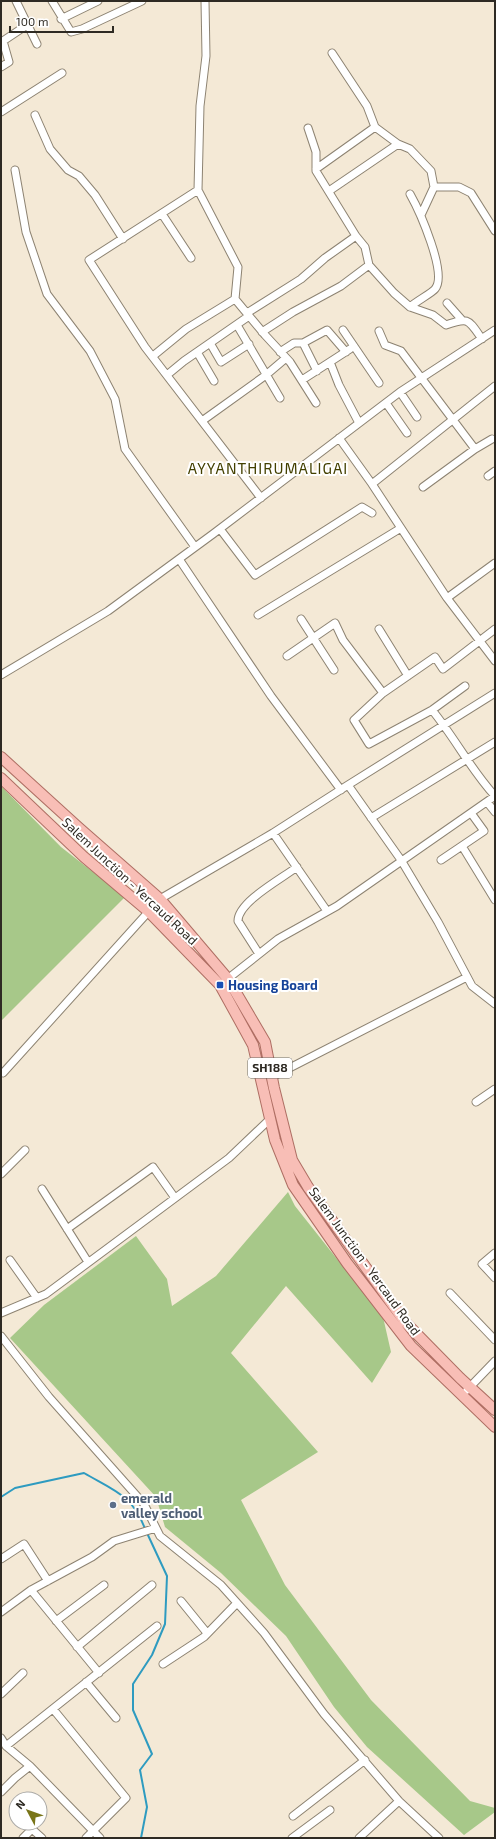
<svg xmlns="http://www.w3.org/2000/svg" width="496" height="1839" viewBox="0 0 496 1839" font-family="'Exo 2',sans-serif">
<rect width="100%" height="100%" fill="#f4e9d6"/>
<path fill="#a7c889" d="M1,786L61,847L125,897L1,1021Z
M288,1192L295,1206L383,1317L391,1352L372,1383L286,1286L231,1353L318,1452L241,1500L285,1585L371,1700L470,1801L495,1808V1812L464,1835L367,1747L334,1707L286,1636L221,1573L165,1527L156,1497L10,1338L44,1305L136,1236L167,1279L172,1306L216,1276Z"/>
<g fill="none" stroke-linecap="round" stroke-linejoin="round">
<path stroke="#2e9bc0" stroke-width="2" d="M1,1497L15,1488L84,1473C113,1490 133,1495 145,1529
M141,1838L147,1807L140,1770L152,1754L133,1710V1684L152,1655L165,1624L167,1576L147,1533"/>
<g stroke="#8d8372" stroke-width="9">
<path id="minor" d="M16,1L37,44
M52,1L71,32L82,29L142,1
M205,1L206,56L200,106L198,190L89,260L145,347L261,498
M61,19L98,1
M332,53L367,106L375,127L398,144L410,149L431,171L434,187L421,215
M1,67L9,62L3,41L27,25
M1,112L62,73
M35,115L50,149L68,170L79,176L95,195L123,239
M308,128L316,152V171L356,236L365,247L369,265L394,293L410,307L433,315L446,325C469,317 468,319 482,339
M316,169L375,127
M15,170L26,232L47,294L90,351L115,399L125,449L195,547
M434,187H459L471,193L495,231
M198,190L238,267L235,299L265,335L290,362L316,403
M329,191L398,144
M162,214L191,258
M447,303L462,320
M410,307C415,302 432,293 435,289C448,274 419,210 410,194
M247,313L301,279L325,258L356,236
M237,325L280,398
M343,330L379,383
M379,331L385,345L401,351L475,449
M262,332L293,312L341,286L369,265
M210,343L221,362L249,344
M303,343L317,371
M197,352L214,381
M280,352L294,343H303L327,330L346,352
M153,356L186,329L235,299
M330,362L339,385L359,423
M167,375L184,361L249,316
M302,380L350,349
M495,386L372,484L447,598L495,661
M400,392L417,417
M386,403L407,433
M202,421L266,375L286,358
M339,438L372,484
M488,476L495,471
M423,487L475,449L492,439
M220,529L255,575L362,507L372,513
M179,559L271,696L341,790
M447,598L495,563
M258,615L401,528
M301,619L334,670
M379,629L408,676
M287,656L335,623L343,640L383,693L354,720L369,744L432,710L465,686
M1,675L108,611L213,534L400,392L495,330
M383,693L435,657L443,669L495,629
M432,710C455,738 471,770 495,796
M348,785L495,693
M487,802L495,812
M371,818L495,742
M273,833L327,911
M462,846L495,900
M441,860L484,831L471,813
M259,954L238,921C238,902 281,879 297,867
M225,981L278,939L337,906L495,796
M3,1073L160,899L273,833L348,785L401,860L438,922L472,986L495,1004
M272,1077L467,977
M476,1102L495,1089
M1,1174L25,1150
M42,1189L88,1262
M67,1229L153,1167L175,1198
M495,1253L482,1264L495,1278
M10,1260L37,1298
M450,1293L495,1340
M1,1313L46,1294L229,1158L270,1119
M1,1336L49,1397L144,1504L160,1536L221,1585L264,1633L324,1714L399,1801L439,1838
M467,1390L495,1361
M1,1559L24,1544L48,1581
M31,1590L99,1673
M181,1601L207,1633
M1,1612L31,1590L92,1557L114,1541L156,1528
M56,1621L104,1585
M77,1647L152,1585
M163,1664L204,1637L237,1603
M86,1682L116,1718
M1,1694L23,1673
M53,1709L126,1798L86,1838
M1,1738L6,1746L30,1766L100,1838
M6,1746L157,1626
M1,1792L15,1778L30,1766
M293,1816L365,1760
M23,1838L32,1829L42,1838
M292,1838L330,1810
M359,1838L399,1801"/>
</g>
<g stroke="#ae6e63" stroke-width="12">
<path id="primary" d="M1,757L79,828L160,899L228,979L265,1042L274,1088L292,1160L308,1187L405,1322L460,1378L495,1410
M1,778L84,857L149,912L220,985L253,1045L275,1140L293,1185L347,1263L411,1346L495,1427"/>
</g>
<use href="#minor" stroke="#fff" stroke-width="7"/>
<use href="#primary" stroke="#f8beb6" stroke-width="10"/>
</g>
<rect fill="#1a4fb4" stroke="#fff" stroke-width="1.5" x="216" y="981" width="8" height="8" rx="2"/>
<circle fill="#5c6f8a" stroke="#fff" stroke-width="1.5" cx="113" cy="1505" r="4"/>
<g text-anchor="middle" stroke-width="4" stroke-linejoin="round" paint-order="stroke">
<rect fill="#fff" stroke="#6d6a65" stroke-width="1" x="248" y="1058" width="44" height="20" rx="3"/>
<g font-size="12" font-weight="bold" fill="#2e2a23">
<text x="270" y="1072">SH188</text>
</g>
<g font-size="13" fill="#2e2a23" stroke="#fff">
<text transform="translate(130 881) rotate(43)" y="5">Salem Junction - Yercaud Road</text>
<text transform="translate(365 1261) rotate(54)" y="5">Salem Junction - Yercaud Road</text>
</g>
<g font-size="13" font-weight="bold" fill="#164399" stroke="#fff" text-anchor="start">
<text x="228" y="990">Housing Board</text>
</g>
<g font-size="13" font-weight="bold" fill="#4e5e75" stroke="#fff" text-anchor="start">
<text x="121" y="1503">emerald<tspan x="121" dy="15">valley school</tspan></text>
</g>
<g font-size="15" letter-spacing="1" fill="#434000" stroke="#fff">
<text x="268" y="474">AYYANTHIRUMALIGAI</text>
</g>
</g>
<rect width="496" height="1839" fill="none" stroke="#2e2a23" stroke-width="4"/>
<g transform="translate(28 1811) rotate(311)"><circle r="19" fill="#ffffff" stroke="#abaaa7"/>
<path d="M0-3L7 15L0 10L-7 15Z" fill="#797519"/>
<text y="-6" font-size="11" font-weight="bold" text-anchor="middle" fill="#2e2a23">N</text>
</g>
<path d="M10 26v6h103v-6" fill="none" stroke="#2e2a23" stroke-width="2"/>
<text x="16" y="26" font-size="12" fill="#2e2a23" stroke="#ffffff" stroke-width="3" paint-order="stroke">100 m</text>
</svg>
